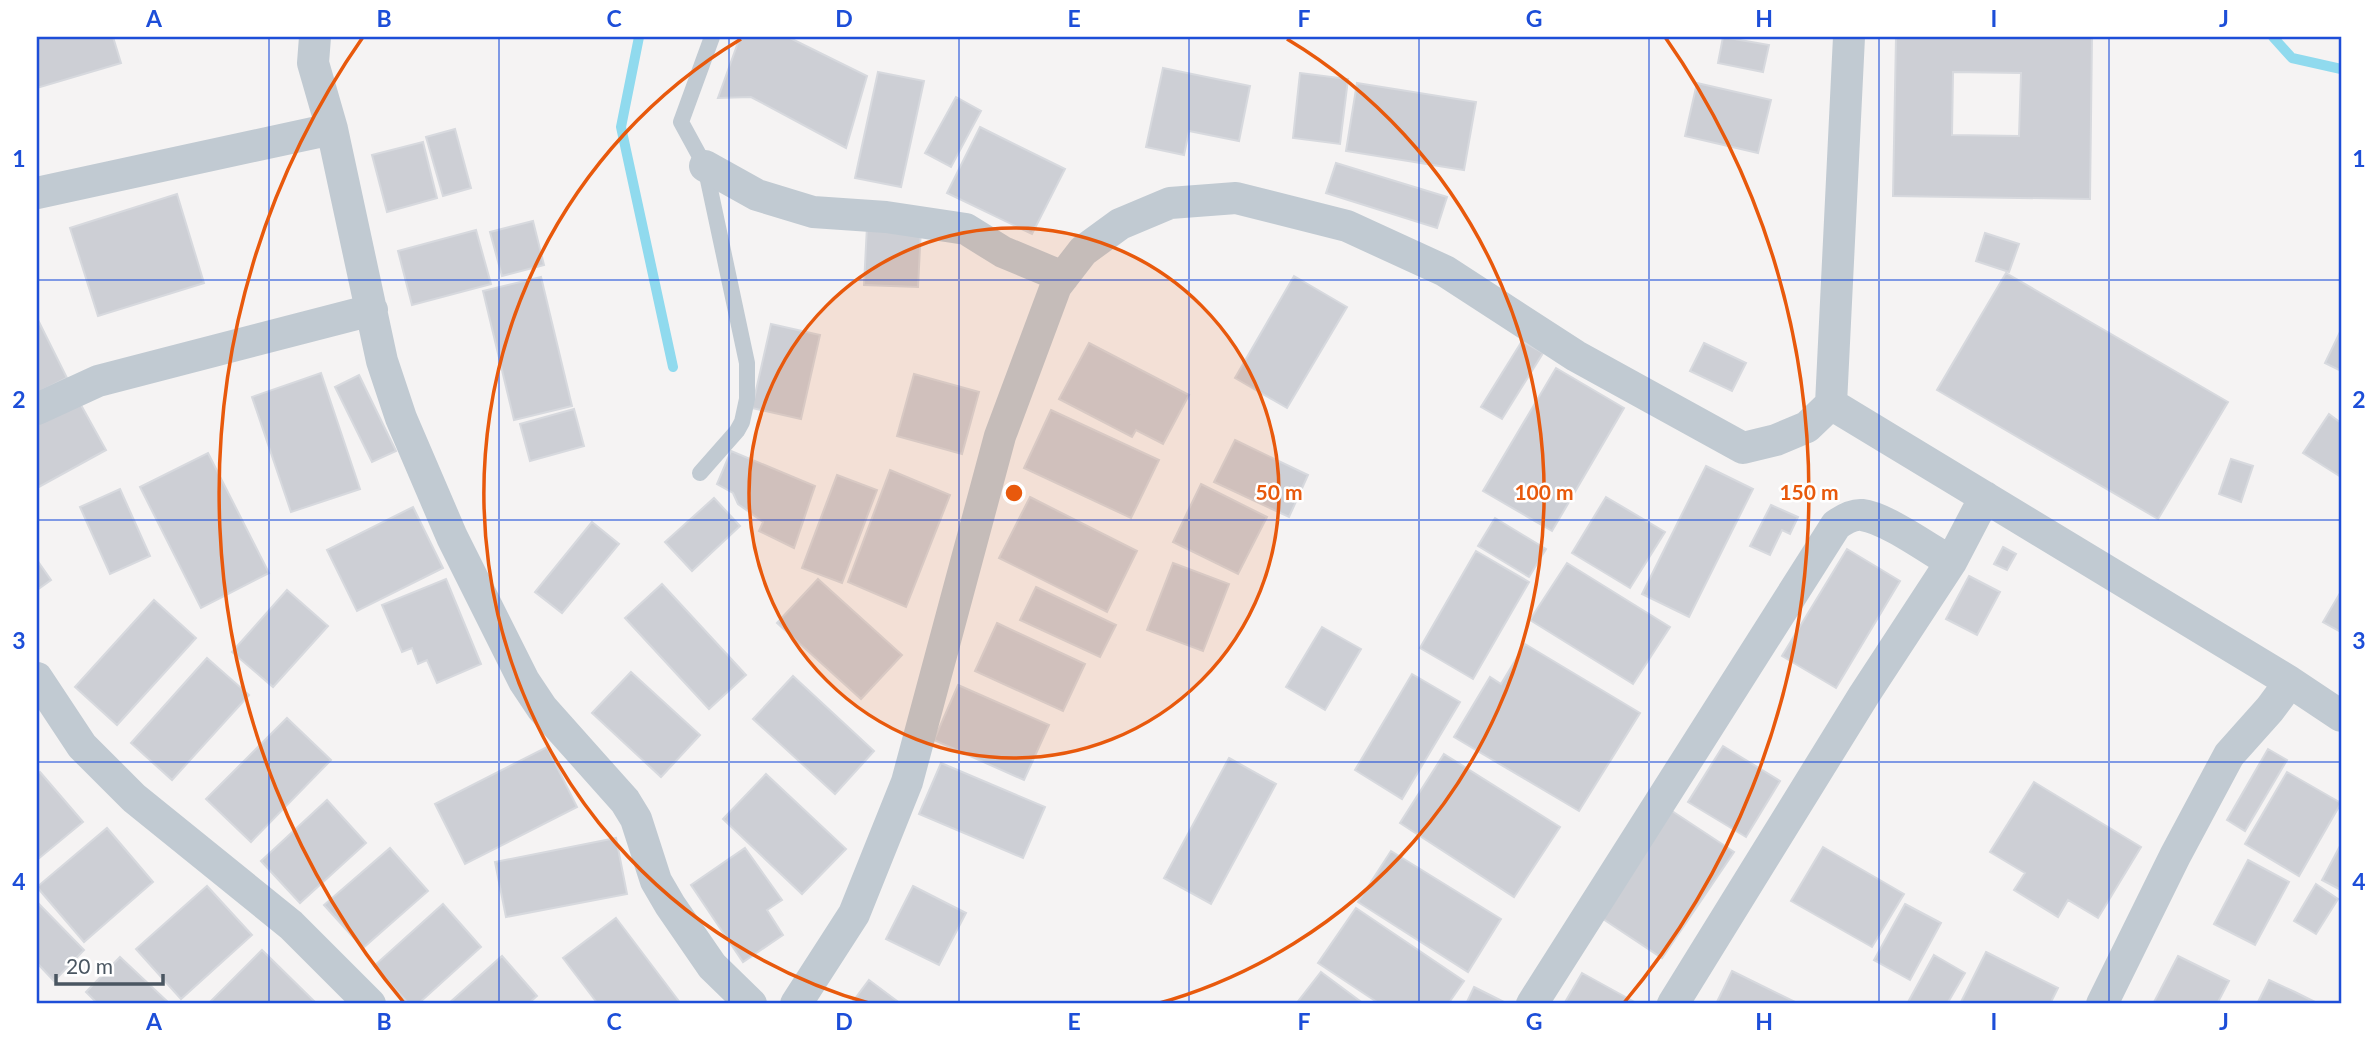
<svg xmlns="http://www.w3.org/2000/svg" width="2378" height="1041" viewBox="0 0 2378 1041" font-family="Lato,sans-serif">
<rect width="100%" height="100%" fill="#f5f3f3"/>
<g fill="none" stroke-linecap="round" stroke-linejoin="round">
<path stroke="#90daee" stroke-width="10" d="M639,37L621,127L673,367
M2273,37L2292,58L2341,69"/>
</g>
<path fill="#cdcfd5" stroke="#d7d9de" stroke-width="2" fill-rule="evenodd" d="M37,37H113L121,63L37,88Z
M740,37H788L867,76L846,148L751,97L718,98Z
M1723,37L1769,45L1763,72L1718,63Z
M1896,37H2092L2090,199L1893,196ZM1953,72L2021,73L2019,136L1952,135Z
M1163,68L1250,86L1239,141L1189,131L1184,155L1146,147Z
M878,72L924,81L901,187L855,178Z
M1300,73L1348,79L1340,144L1293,138Z
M1357,83L1476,102L1464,170L1346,151Z
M1697,83L1771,100L1758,153L1685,136Z
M956,97L981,111L951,167L925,153Z
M980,127L1065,169L1032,234L947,193Z
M455,129L471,188L443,196L426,137Z
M423,142L437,198L387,212L372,155Z
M1336,163L1447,197L1437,228L1326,193Z
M177,194L204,283L98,316L70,228Z
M533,221L544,265L502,276L490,232Z
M867,226L921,228L918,287L864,285Z
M476,230L491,284L412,305L398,251Z
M1985,233L2019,244L2009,272L1976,261Z
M2006,273L2228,402L2158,519L1937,390Z
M1294,276L1347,307L1287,408L1235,378Z
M541,277L572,406L514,420L483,291Z
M37,318L67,378L37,393Z
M771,324L820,335L801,419L752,408Z
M2341,330V371L2325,363Z
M1522,341L1543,353L1502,419L1481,407Z
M1089,343L1189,395L1163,444L1136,430L1132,437L1059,399Z
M1704,343L1746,363L1732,391L1690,371Z
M1556,368L1624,408L1552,531L1483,491Z
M321,373L360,489L291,512L252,397Z
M914,374L979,392L962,454L897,436Z
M359,375L396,451L372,462L335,387Z
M76,396L106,450L37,488V418Z
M574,409L584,446L530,461L520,424Z
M1051,410L1159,460L1131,518L1024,468Z
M2329,414L2341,423V477L2303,453Z
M1235,440L1308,475L1289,517L1214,482Z
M731,451L815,486L794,548L759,531L763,522L738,504L733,493L717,484Z
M208,453L269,573L201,608L140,487Z
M2231,459L2253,466L2241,502L2219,494Z
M1706,466L1753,489L1689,617L1642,594Z
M890,470L950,495L906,607L848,582Z
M837,475L877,490L842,583L802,568Z
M1201,484L1267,517L1238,574L1173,542Z
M120,489L150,556L110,574L80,507Z
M1030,497L1137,551L1107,612L999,558Z
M1606,497L1665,532L1630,588L1572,553Z
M714,498L740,526L692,571L665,542Z
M1771,505L1798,517L1790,534L1782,530L1770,555L1750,546Z
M413,507L443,568L357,611L327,550Z
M1495,518L1546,549L1529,577L1478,546Z
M592,522L619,544L562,613L535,592Z
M2003,547L2016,554L2007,570L1994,564Z
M1847,549L1900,581L1836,688L1782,656Z
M1476,551L1529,582L1473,679L1420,648Z
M37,560L51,580L37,590Z
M1173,563L1229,584L1203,651L1147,630Z
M1567,563L1670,627L1633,684L1530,620Z
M1969,576L2000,592L1977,635L1946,619Z
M446,579L481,664L437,683L427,660L418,664L412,648L402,652L382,605Z
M818,579L902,655L861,699L777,623Z
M662,584L746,675L709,709L625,618Z
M1036,587L1116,625L1100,657L1020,620Z
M287,590L328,626L273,687L232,652Z
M2340,593L2341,594V632L2323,622Z
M154,600L196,638L117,725L75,687Z
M997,623L1085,664L1063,711L975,671Z
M1322,627L1361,649L1325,710L1286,687Z
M1525,644L1640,713L1579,811L1454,737L1490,677L1501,684Z
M207,658L249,695L172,780L131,743Z
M631,672L700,735L661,777L592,713Z
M1412,674L1460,702L1402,799L1355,770Z
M793,676L874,751L835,794L753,719Z
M958,685L1049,725L1024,780L934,740Z
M287,718L331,760L251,842L206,799Z
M1723,746L1780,781L1746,837L1688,802Z
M547,747L577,807L465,864L435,804Z
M2268,749L2287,760L2245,831L2227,820Z
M1444,754L1560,827L1514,897L1400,823Z
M1229,758L1276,784L1211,904L1164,878Z
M941,763L1045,807L1023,858L919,814Z
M40,772L83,822L37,860V774Z
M2287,772L2341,803L2299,876L2245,844Z
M766,774L846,849L802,894L723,819Z
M2034,782L2141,847L2098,918L2068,900L2058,917L2014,890L2025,873L1990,852Z
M327,800L366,843L300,903L261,861Z
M1672,811L1734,852L1662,958L1600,917Z
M107,828L153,882L84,942L37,887Z
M616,838L627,894L506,917L495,862Z
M2341,844V890L2322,880Z
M1823,847L1904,894L1872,947L1791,901Z
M390,848L428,891L363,948L324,905Z
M745,848L782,900L767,910L783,935L743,962L691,885Z
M1391,851L1501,919L1468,972L1358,902Z
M2248,860L2289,882L2255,945L2214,924Z
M2316,884L2338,899L2316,934L2294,921Z
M207,886L252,935L181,999L136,949Z
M913,886L966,913L939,965L886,939Z
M37,902L84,950L54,981L37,963Z
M443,904L481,947L418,1004H409L374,966Z
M1905,904L1941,923L1910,980L1874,960Z
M1356,908L1464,981L1448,1004H1380L1318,963Z
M616,918L681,1004H598L563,958Z
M262,950L315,1002L313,1004H208Z
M1986,952L2058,988L2050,1004H1960Z
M1934,955L1965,973L1947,1004H1907Z
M502,956L537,996L528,1004H448Z
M2178,956L2229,981L2217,1004H2153Z
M120,957L170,1004H98L86,992Z
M1732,971L1799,1004H1716Z
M1321,972L1364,1004H1296Z
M1582,973L1638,1004H1564Z
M869,980L901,1004H851Z
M2269,980L2295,992L2319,1004H2257Z
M1474,987L1504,1002L1503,1004H1466Z"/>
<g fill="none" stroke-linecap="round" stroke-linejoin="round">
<path stroke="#c1cad2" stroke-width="16" d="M700,473L737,431L742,422L747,399V363L705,166L681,122L712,37"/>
<path stroke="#c1cad2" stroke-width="32" d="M315,37L313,63L332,129L382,361L401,418L452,537L524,681L542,708L625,801L636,819L656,881L670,905L712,966L751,1004
M705,166L757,195L813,212L886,217L966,229L1003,252L1063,277
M37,193L332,129
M1831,404L1849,37
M37,409L98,381L372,310
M37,678L82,746L134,798L291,925L370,1004
M796,1004L854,914L907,782L1000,436L1056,286L1083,251L1120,224L1170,203L1236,198L1347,226L1445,271L1576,356L1743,448L1776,440L1807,427L1831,404L2290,682L2341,716
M1532,1004L1836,525C1843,520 1853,514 1862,515C1886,518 1929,549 1951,562
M1673,1004L1864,695L1951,562L1985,497
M2102,1004L2175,856L2229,755L2270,709L2290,682"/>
</g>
<path fill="none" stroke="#1d4ed8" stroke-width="2" stroke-opacity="0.55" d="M269,37V1004M499,37V1004M729,37V1004M959,37V1004M1189,37V1004M1419,37V1004M1649,37V1004M1879,37V1004M2109,37V1004M37,280H2341M37,520H2341M37,762H2341"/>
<circle cx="1014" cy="493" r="265" fill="#e8590c" fill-opacity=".12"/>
<g fill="none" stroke="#e8590c" stroke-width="3.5">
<circle cx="1014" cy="493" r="265"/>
<path d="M872 1004A530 530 0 0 1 741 39M1287 39A530 530 0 0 1 1156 1004"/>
<path d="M405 1004A795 795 0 0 1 363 37M1665 37A795 795 0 0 1 1623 1004"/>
</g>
<circle cx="1014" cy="493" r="10" fill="#e8590c" stroke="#fff" stroke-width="3.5"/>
<g font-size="21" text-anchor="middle" font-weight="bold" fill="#e8590c" stroke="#fff" stroke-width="5" stroke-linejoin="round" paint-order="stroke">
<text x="1279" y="500">50 m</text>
<text x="1544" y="500">100 m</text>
<text x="1809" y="500">150 m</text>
</g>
<rect width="2378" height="1041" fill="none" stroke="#ffffff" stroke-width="77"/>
<path d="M56 974v10h107v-10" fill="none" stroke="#4a5661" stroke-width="3.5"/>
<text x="66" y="974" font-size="21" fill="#4a5661" stroke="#ffffff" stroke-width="5" paint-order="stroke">20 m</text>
<rect x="38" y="38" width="2302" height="964" fill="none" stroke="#1d4ed8" stroke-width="2.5"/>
<g font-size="23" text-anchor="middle" font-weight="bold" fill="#1d4ed8">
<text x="154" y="27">A</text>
<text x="384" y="27">B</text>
<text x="614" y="27">C</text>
<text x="844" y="27">D</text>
<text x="1074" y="27">E</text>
<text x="1304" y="27">F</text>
<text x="1534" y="27">G</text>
<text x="1764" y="27">H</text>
<text x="1994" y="27">I</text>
<text x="2224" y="27">J</text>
<text x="19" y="167">1</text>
<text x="2359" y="167">1</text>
<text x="19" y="408">2</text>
<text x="2359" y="408">2</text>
<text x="19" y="649">3</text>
<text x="2359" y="649">3</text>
<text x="19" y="890">4</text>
<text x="2359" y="890">4</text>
<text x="154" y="1030">A</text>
<text x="384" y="1030">B</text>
<text x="614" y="1030">C</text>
<text x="844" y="1030">D</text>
<text x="1074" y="1030">E</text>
<text x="1304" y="1030">F</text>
<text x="1534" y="1030">G</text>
<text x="1764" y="1030">H</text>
<text x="1994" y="1030">I</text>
<text x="2224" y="1030">J</text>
</g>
</svg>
